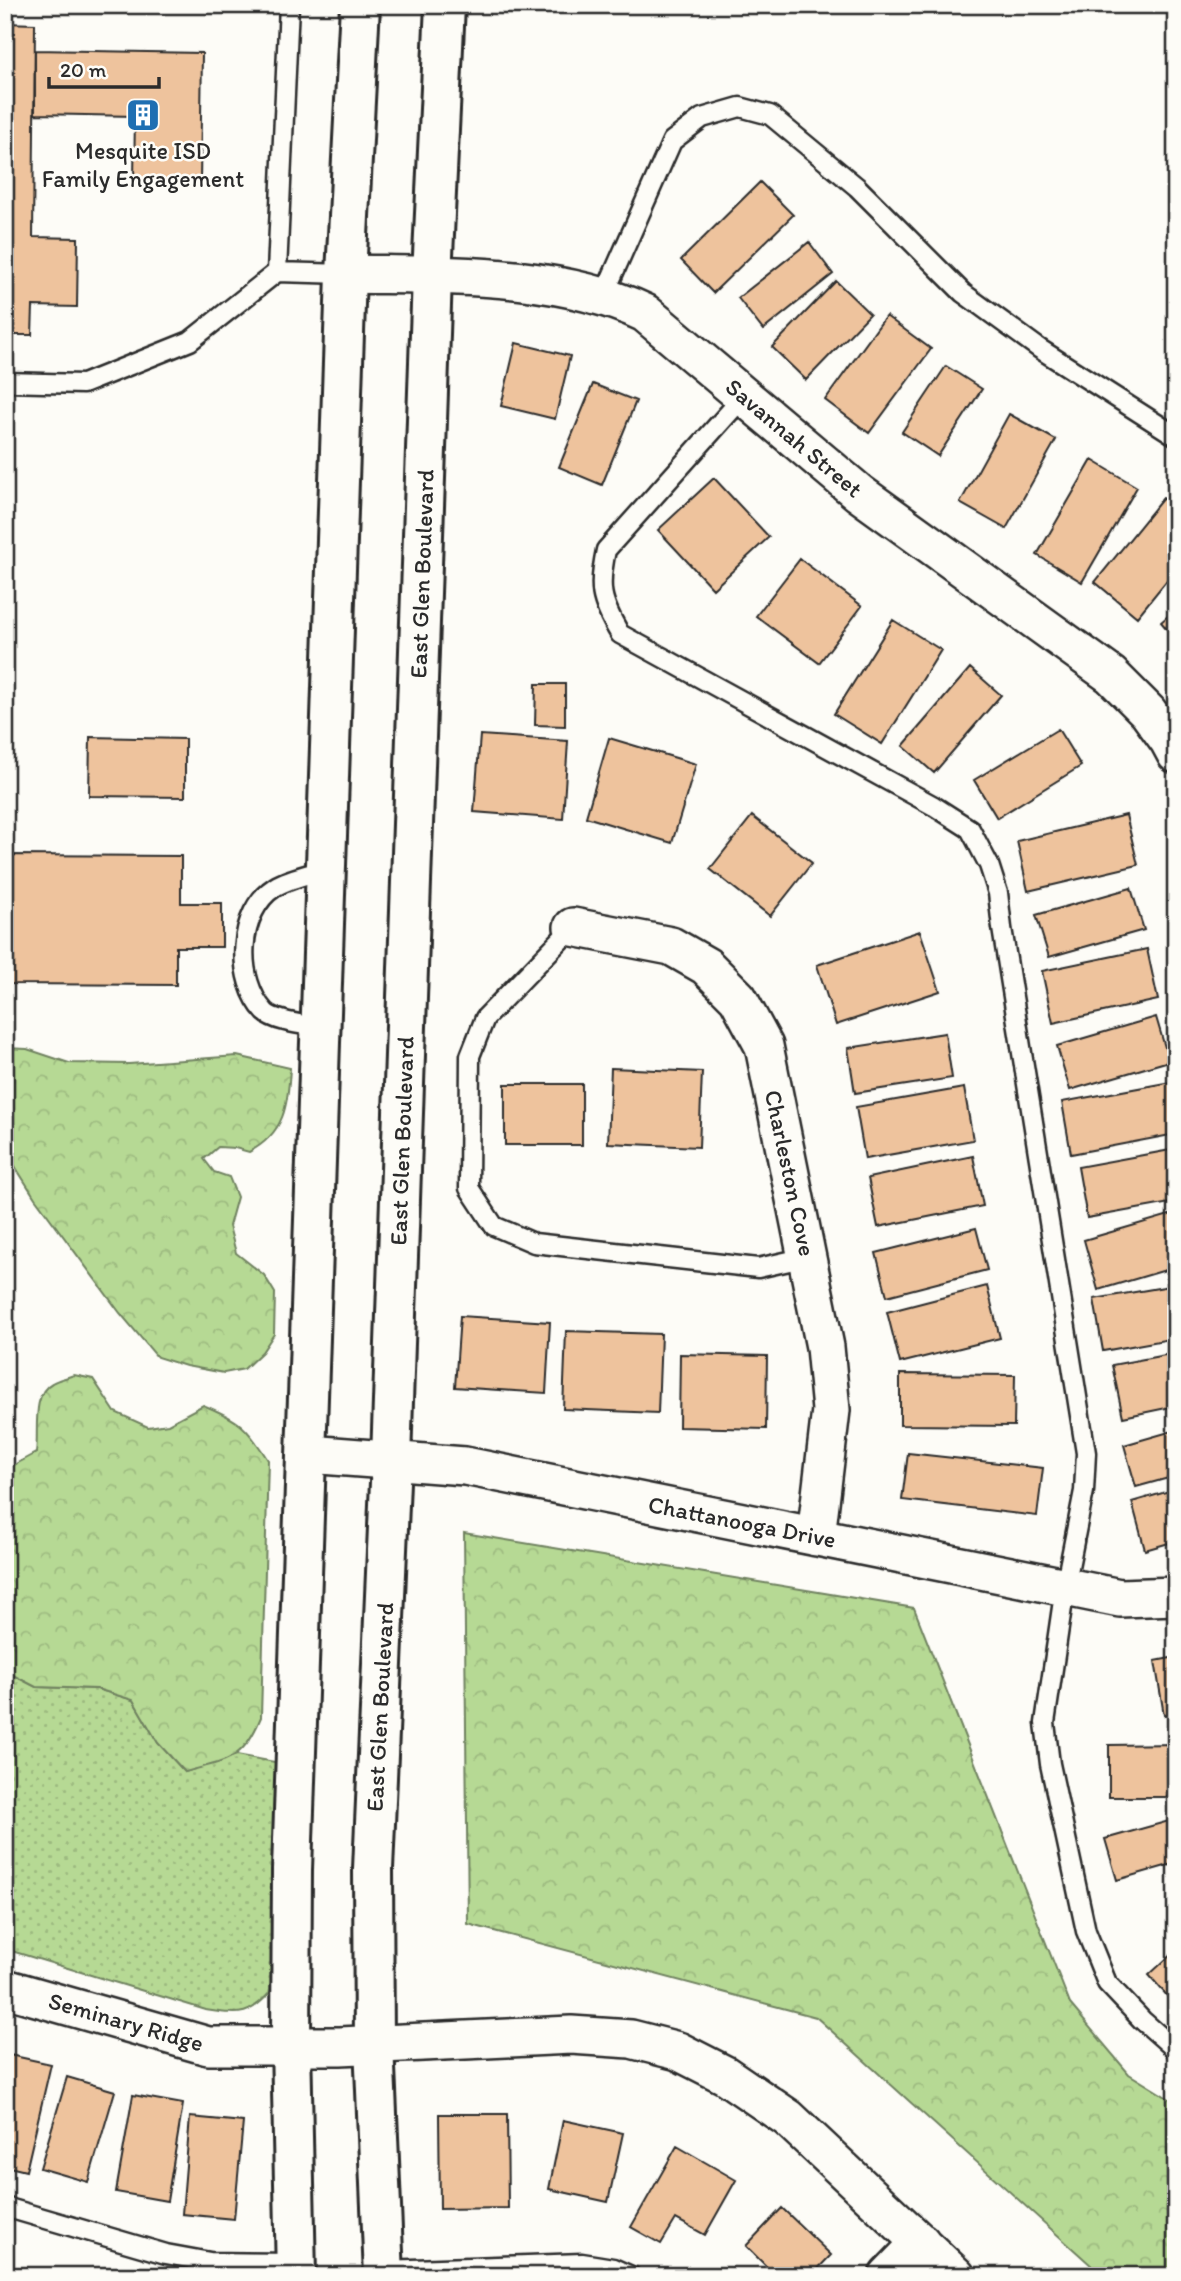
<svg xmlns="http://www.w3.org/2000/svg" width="1181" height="2281" viewBox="0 0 1181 2281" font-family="Itim,sans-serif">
<defs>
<pattern id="grass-dots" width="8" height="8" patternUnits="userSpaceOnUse" patternTransform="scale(1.75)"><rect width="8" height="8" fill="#b6d994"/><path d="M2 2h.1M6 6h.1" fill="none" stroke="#9dba80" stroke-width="1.8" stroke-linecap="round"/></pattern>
<pattern id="forest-crowns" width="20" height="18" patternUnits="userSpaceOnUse" patternTransform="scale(1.75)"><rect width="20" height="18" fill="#b6d994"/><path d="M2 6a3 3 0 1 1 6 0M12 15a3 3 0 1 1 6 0" fill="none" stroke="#9dba80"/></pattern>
</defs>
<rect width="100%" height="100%" fill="#fdfcf7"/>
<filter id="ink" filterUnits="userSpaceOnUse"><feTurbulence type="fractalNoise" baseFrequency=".0143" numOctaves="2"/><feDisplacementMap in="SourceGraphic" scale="14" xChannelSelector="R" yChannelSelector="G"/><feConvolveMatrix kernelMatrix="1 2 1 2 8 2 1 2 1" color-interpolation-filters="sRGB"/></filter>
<g filter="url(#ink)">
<path fill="url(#grass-dots)" stroke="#708260" stroke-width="2" d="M5,1671L36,1687L97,1689L133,1700L158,1743L185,1772L237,1755L275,1762L273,1989C249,2017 241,2015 206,2010L5,1949Z"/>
<path fill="url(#forest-crowns)" stroke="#708260" stroke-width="2" d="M5,1048L27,1049L69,1063L129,1064L237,1056L290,1068C288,1105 285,1133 249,1152L235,1148L218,1147L204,1159L214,1172L229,1177L237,1197L229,1226L236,1253L264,1275L275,1293L274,1334L262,1352L244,1369L224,1373L186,1366L157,1357L120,1313L35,1198L13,1163L5,1125Z
M74,1375L93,1379L115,1412L148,1427L168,1424L203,1405C240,1420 247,1427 268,1460L261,1717C243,1761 228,1760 185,1772L158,1743L133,1700L97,1689L36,1687L5,1671V1465H14L36,1453C39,1432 31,1394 52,1383C58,1379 67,1378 74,1375Z
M464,1533L914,1608L1070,2004L1129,2074L1176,2103V2276H1103L816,2017L468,1924Z"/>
<path fill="#eec39d" stroke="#2b2b2b" stroke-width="2" d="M5,23L35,24L33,237L78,238L77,307L33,306L32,335H5Z
M35,50L202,53L200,181L134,180L135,116L35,114Z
M760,182L793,215L713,293L681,260Z
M809,242L833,274L763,330L738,298Z
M836,281L870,314L806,380L772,347Z
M886,316L931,349L869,433L825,400Z
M516,343L570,356L555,419L501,406Z
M946,366L982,389L938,456L902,432Z
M593,384L636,401L602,485L559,467Z
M1009,414L1056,440L1006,529L960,503Z
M1092,460L1137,487L1082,582L1037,555Z
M714,478L769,537L713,589L658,530Z
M1163,498L1176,508V569L1137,617L1095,582Z
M800,559L862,606L819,663L756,616Z
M1176,609V640L1161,622Z
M893,620L941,650L882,744L834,714Z
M970,668L1001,695L934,773L903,746Z
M536,684H565V726L535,725Z
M1058,729L1081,766L997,818L974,780Z
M480,735L568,741L563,819L474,812Z
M90,737L185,739V797L89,796Z
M609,738L696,764L672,843L586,817Z
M1126,815L1138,865L1028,891L1017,841Z
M752,816L812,863L770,916L710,869Z
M5,855L181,856V903H222V947H176V985L5,984Z
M1131,888L1144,930L1049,957L1036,915Z
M920,931L940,991L836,1025L817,965Z
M1147,949L1158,1000L1053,1023L1042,971Z
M1156,1017L1169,1061L1070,1090L1057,1046Z
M945,1033L952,1078L855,1093L848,1048Z
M611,1068L702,1072L699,1147L608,1143Z
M1171,1082L1176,1106V1134L1071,1154L1062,1102Z
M505,1084H582V1145H505Z
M964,1088L973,1140L865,1159L856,1107Z
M1176,1149V1202L1087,1218L1078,1167Z
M973,1156L983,1206L878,1227L868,1178Z
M1176,1213V1267L1098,1290L1084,1240Z
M976,1228L987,1270L887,1296L876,1253Z
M1176,1285V1338L1103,1351L1094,1299Z
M987,1286L1000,1338L900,1363L887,1312Z
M460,1316L550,1322L546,1393L455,1387Z
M566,1331L661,1334L658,1413L563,1409Z
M1176,1353V1406L1123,1417L1112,1365Z
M680,1354L767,1356L766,1429L679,1427Z
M900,1374L1015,1375L1014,1426L900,1425Z
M1176,1430V1476L1136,1487L1124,1445Z
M908,1453L1043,1468L1037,1516L902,1500Z
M1176,1489V1541L1145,1550L1132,1502Z
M1176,1657V1713L1164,1715L1155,1661Z
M1176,1744V1797H1109V1745Z
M1176,1819V1863L1117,1880L1105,1839Z
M1176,1950V2006L1149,1975Z
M5,2054L51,2064L26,2171L5,2166Z
M67,2077L115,2091L88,2182L40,2168Z
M133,2095L183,2104L167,2201L116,2192Z
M439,2114H507L508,2208L440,2209Z
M190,2117L243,2122L234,2219L182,2214Z
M563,2120L623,2133L608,2202L549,2189Z
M677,2146L736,2180L705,2235L676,2219L661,2244L631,2227Z
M782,2208L831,2255L811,2276H761L768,2268L746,2246Z"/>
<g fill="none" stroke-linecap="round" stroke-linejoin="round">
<g stroke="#2b2b2b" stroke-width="23">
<path id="service" d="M289,5L277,272L346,274
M603,297L672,141L702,118L740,107L770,115L857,187L963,293L1040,349L1176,436
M5,382L83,384L190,341L277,272
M744,396L606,550C598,588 600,600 620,634L934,806L970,829L989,865L998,893L1002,928L1086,1453L1084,1491L1065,1587L1045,1723L1050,1764L1086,1931L1107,1983L1142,2020L1176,2050
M573,927L485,1018L470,1056L469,1188L494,1226L534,1243L758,1268L807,1257
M321,1028C307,1025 275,1022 265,1012C235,980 237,911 275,887C289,878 311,874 327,869
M5,2207L166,2254L210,2262L295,2263
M384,2270L582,2263L613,2268L631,2276"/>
</g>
<g stroke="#2b2b2b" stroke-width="42">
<path id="minor" d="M346,274C443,276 556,271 645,313L859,493L1111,675L1148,712L1169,741L1176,754
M573,927L671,946L706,966L738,998L764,1046L825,1347L831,1410L816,1537
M308,1454L465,1466L1120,1598L1176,1596
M5,1988L208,2046H340L571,2035L631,2039L678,2051L725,2075L788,2118L956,2276
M888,2276L921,2242"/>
</g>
<g stroke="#2b2b2b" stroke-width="44">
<path id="secondary" d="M296,2276L291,2044L292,1870L346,274L360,5
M384,2276L374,2044L373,1869L391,1459L432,276L445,5"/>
</g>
<use href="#service" stroke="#fdfcf7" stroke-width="18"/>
<use href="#minor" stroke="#fdfcf7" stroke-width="37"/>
<use href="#secondary" stroke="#fdfcf7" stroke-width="38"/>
</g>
</g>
<defs>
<g id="building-square" transform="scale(1.75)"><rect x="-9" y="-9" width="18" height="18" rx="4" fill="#1f6fb2" stroke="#fdfcf7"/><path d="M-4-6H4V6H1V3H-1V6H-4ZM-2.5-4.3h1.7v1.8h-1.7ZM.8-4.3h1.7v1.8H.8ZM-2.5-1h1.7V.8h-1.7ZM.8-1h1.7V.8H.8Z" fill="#fff"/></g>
</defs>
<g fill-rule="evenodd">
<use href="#building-square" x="143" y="115"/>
</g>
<g text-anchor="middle" stroke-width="5" stroke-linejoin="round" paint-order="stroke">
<g font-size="24" fill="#2b2b2b" stroke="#fdfcf7">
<text x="143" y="159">Mesquite ISD<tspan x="143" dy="28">Family Engagement</tspan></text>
</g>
<g font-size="24" fill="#2b2b2b" stroke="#fdfcf7">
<text transform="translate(794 438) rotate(40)" y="8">Savannah Street</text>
<text transform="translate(422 574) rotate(-88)" y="8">East Glen Boulevard</text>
<text transform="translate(402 1141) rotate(-88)" y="8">East Glen Boulevard</text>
<text transform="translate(790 1173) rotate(78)" y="8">Charleston Cove</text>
<text transform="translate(742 1522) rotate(11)" y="8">Chattanooga Drive</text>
<text transform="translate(380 1707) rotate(-87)" y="8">East Glen Boulevard</text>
<text transform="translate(126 2022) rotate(16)" y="8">Seminary Ridge</text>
</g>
</g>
<rect width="1181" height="2281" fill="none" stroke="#fdfcf7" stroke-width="28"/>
<rect x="14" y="14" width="1153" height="2253" fill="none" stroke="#2b2b2b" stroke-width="2.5" filter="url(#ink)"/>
<path d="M49 77v10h110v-10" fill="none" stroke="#2b2b2b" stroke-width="3.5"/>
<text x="60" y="77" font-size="21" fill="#2b2b2b" stroke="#fdfcf7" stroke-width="5" paint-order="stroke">20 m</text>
</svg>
